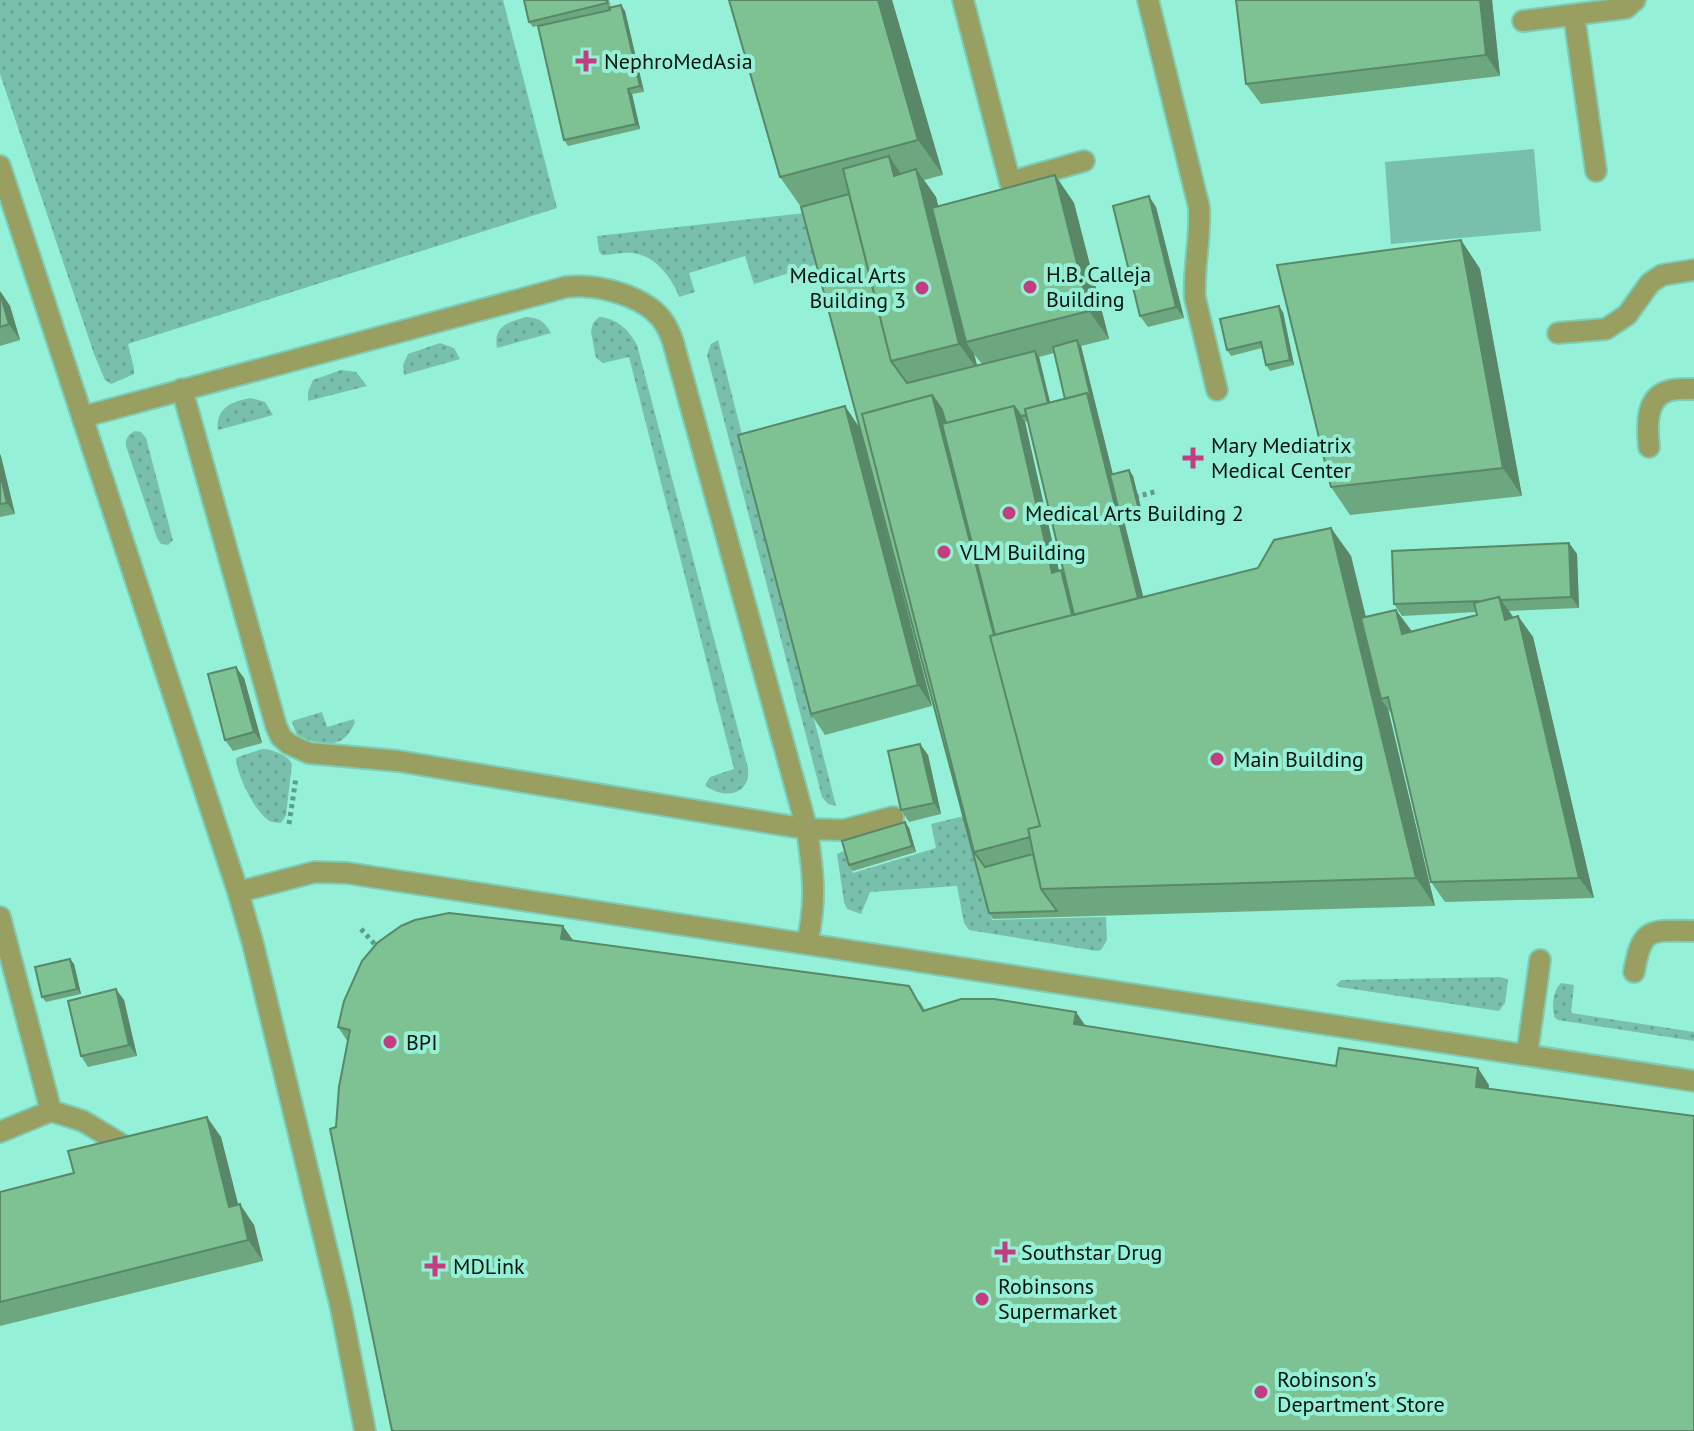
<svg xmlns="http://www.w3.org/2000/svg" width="1694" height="1431" viewBox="0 0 1694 1431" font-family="'PT Sans',sans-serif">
<defs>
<pattern id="grass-dots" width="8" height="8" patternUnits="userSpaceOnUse" patternTransform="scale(2)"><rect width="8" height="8" fill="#78c0ab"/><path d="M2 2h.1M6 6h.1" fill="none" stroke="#66a492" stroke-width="1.8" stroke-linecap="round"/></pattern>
</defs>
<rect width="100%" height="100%" fill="#94f0d6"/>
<path fill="url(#grass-dots)" d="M0,0H503L557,208L128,344L134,369V374L111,384L105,380L94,354L0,74Z
M805,213L818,264L754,284L745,256L689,273L695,292L679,297C672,277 655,256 633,253C625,252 615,254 606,255H602L599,251L597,236Z
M526,317C540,318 545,322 551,333L497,348C493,325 508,323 526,317Z
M599,317C617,318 629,330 637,345L748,768C751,796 723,800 705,785L710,777L734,769L629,357L603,363L596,358L591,332L593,323Z
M718,340L836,806L828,804L822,797L707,355L711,344Z
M440,343L454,348L460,359L404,375L403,365L408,354Z
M341,370L356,372L367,386L308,401V392L313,380Z
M251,398L265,402L273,415L218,430C215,408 233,401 251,398Z
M135,431L141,432L146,438L172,537L173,540L168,545L161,544L157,538L127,449C124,441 127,435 135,431Z
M322,712L327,727L354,719L355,722C352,730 345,740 337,742C328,745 303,741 297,734C295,731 293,725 292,721Z
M262,749C272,749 288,755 292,764L286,815L281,823C275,822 273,823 268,820C254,810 237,775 236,759L238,757Z
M964,816L992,920L1106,917L1107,940L1101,950L1097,951L969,930L964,923L957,886L870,892L861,914L847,909L844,902L837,854L846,850L853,873L936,848L931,824Z
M1500,977L1507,979L1508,981L1505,1003L1499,1011L1339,987L1336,985L1341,980Z
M1561,983L1574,985L1571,1013L1694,1032V1041L1558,1020L1555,1018C1551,1008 1553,990 1561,983Z"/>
<path fill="#78c0ab" d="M1534,149L1541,231L1391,244L1385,162Z"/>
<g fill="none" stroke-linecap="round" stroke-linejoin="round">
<g stroke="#7ccdb6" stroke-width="24">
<path id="service" d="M963,0L1010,182L1084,161
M1148,0L1199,207C1201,238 1193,268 1195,298L1217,390
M1574,15L1596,171
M1523,21L1626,8L1635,0
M0,166L238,892L253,944L341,1308L365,1431
M1558,333L1606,329L1627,315L1650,283L1662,275L1694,270
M182,389L276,726L281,737L289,744L309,753L398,761L807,829L844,830L893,817
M82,417L566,287C597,283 648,296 665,324C669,330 671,336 673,342L807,829C813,873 817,899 807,944
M1649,447C1647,427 1645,398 1668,391C1676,388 1686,389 1694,389
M238,892L315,872L347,873L1694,1081
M0,917L51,1111
M1634,972C1642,925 1651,931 1694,931
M1527,1055L1540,960
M0,1132L51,1111L83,1121L121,1144"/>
</g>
<path stroke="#5d9e8b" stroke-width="5" stroke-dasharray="4 4" stroke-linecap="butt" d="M1135,497L1158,491
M289,824L296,778
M361,929L379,949"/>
<use href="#service" stroke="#989f61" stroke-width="20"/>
</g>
<path fill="#6ca77f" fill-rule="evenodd" d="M524,0H609L611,8L621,5L625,11L644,92L632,94L640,129L568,146L564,140L610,9L533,27L529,22Z
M729,0H892L943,175L924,180L936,197L938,206L1055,175L1074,203L1109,339L1081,346L1113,475L1129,470L1133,476L1143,516L1124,521L1143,597L1258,568L1331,528L1351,556L1366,617L1411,631L1477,615L1476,612L1402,616L1394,604L1569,543L1577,554L1579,608L1509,611L1513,617L1518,616L1533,637L1594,898L1445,902L1431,882L1393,716L1388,709L1435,906L993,919L989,913L860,428L932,706L825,735L811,714L845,406L859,427L801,207L780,177ZM1054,353L1065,399L1050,402L1039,357ZM974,354L982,364L977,366ZM1028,421L1065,575L1059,571L1025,422Z
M1236,0H1492L1500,76L1261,104L1246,84Z
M1156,207L1184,318L1148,327L1140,316Z
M1461,240L1480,269L1522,496L1350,515L1331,487Z
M0,291L10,306L20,340L0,346Z
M1283,312L1294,365L1270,371L1266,365L1262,348L1231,356L1227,350Z
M0,454L15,514L0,517Z
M244,678L262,743L233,751L225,740Z
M920,744L928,755L941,814L909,822L901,810Z
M905,822L909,828L916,852L853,871L849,865Z
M573,940L920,1002L925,1010L1086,1026L1336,1066L1489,1085L336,1127L348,1042L338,1027Z
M70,959L74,964L81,994L46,1002L42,997Z
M124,1000L137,1056L88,1067L81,1056Z
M221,1137L238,1205L254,1225L263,1261L0,1326V1192Z"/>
<path fill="#588868" d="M878,0H892L943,175L918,140Z
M1480,0H1492L1500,76L1486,55Z
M621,5L625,11L644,92L640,86Z
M628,89L632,94L640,129L636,124Z
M889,156L908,184L894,176Z
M916,169L936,197L971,341L966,342L974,354L979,372L959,344Z
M1055,175L1074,203L1109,339L1089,311Z
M1149,196L1156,207L1184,318L1176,307Z
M1461,240L1480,269L1522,496L1503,468Z
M0,291L10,306L20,340L9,324Z
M1279,306L1283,312L1294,365L1290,360Z
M1077,340L1081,346L1123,515H1120L1124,521L1151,627L1143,616L1087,393Z
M1035,351L1039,357L1053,415L1049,409Z
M932,395L946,416L1045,833Z
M845,406L859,427L932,706L918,685Z
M1014,406L1025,422L1063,589L1052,573Z
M0,454L1,456L15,514L7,503L0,473Z
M1129,470L1133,476L1143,516L1139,510Z
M1331,528L1351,556L1385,698L1381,699L1388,709L1435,906L1416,878Z
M1569,543L1577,554L1579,608L1571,597Z
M1061,570L1073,586L1075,627Z
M1499,597L1513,617L1505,620Z
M1396,610L1411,630L1416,654L1402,634Z
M1518,616L1533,637L1594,898L1579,878Z
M236,667L244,678L262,743L254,732Z
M920,744L928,755L941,814L934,803Z
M905,822L909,828L916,852L912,846Z
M563,926L575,943L561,939Z
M70,959L74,964L81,994L77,989Z
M116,989L124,1000L137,1056L129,1045Z
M1076,1012L1087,1028L1074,1024Z
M1478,1068L1489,1085L1487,1103L1476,1087Z
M207,1117L221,1137L244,1227L229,1207Z
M240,1204L254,1225L263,1261L248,1240Z"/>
<path fill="#7ec294" stroke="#588868" stroke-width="2" d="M524,0H607V3L529,22Z
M729,0H878L918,140L780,177Z
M1236,0H1480L1486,55L1246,84Z
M621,5L640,86L628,89L636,124L564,140L538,26L610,10L609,8Z
M889,156L894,176L916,169L959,344L891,361L843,169Z
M1055,175L1089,311L966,342L932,208Z
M849,194L891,361L907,383L1035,351L1048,403L1025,409L1026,415L1021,416L1014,406L946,423L942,410L932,395L862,414L974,852L985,867L1033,854L1041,889L1057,911L989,913L801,207Z
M1149,196L1176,307L1140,316L1113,206Z
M1461,240L1503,468L1331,487L1277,265Z
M0,293L9,324L0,327Z
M1279,306L1290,360L1266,365L1261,342L1227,350L1220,319Z
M1077,340L1091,398L1087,393L1065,399L1053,347Z
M1087,393L1138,598L1074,615L1025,409Z
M932,395L994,635L990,636L1040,826L1028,829L1030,837L974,852L862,414Z
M845,406L918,685L811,714L738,435Z
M1014,406L1052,573L1061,570L1072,615L995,635L942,424Z
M1129,470L1139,510L1120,515L1110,475Z
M0,473L7,503L0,504Z
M1331,528L1416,878L1041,889L1028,829L1040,826L990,636L1258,568L1274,540Z
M1569,543L1571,597L1501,600L1499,597L1482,601L1394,604L1392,551Z
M1499,597L1505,620L1518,616L1579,878L1431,882L1388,697L1381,699L1361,618L1396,610L1402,634L1477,615L1474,603Z
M236,667L254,732L225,740L208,674Z
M920,744L934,803L901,810L888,751Z
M905,822L912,846L849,865L842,841Z
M449,913L563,926L561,939L909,986L923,1011L961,999H994L1076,1012L1074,1024L1336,1066L1339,1048L1478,1068L1476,1087L1694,1116V1431H392L330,1129L336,1127L339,1087L350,1030L338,1027L344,1001L362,961L377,943L401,926L415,920Z
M70,959L77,989L42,997L35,967Z
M116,989L129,1045L81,1056L68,1001Z
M207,1117L229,1207L240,1204L248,1240L0,1302V1192L74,1173L68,1151Z"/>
<g fill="#c33e80" stroke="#94f0d6" stroke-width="3">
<path d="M582 49h8v8h8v8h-8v8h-8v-8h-8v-8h8z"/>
<circle cx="1030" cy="287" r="8"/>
<circle cx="922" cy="288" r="8"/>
<path d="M1189 446h8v8h8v8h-8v8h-8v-8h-8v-8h8z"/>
<circle cx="1009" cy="513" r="8"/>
<circle cx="944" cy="552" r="8"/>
<circle cx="1217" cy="759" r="8"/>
<circle cx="390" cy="1042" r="8"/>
<path d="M1001 1240h8v8h8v8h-8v8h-8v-8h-8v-8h8z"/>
<path d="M431 1254h8v8h8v8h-8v8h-8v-8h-8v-8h8z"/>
<circle cx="982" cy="1299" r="8"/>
<circle cx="1261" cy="1392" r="8"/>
</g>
<g text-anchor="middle" stroke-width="8" stroke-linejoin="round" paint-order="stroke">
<g font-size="22" fill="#00130d" stroke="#94f0d6" text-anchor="start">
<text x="604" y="69">NephroMedAsia</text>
<text x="1046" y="282">H.B. Calleja<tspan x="1046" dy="25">Building</tspan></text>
<text x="906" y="283" text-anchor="end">Medical Arts<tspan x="906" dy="25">Building 3</tspan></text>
<text x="1211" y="453">Mary Mediatrix<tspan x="1211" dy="25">Medical Center</tspan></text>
<text x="1025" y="521">Medical Arts Building 2</text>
<text x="960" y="560">VLM Building</text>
<text x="1233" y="767">Main Building</text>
<text x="406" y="1050">BPI</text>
<text x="1021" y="1260">Southstar Drug</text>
<text x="453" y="1274">MDLink</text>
<text x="998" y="1294">Robinsons<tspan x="998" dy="25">Supermarket</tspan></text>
<text x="1277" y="1387">Robinson's<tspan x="1277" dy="25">Department Store</tspan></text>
</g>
</g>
</svg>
